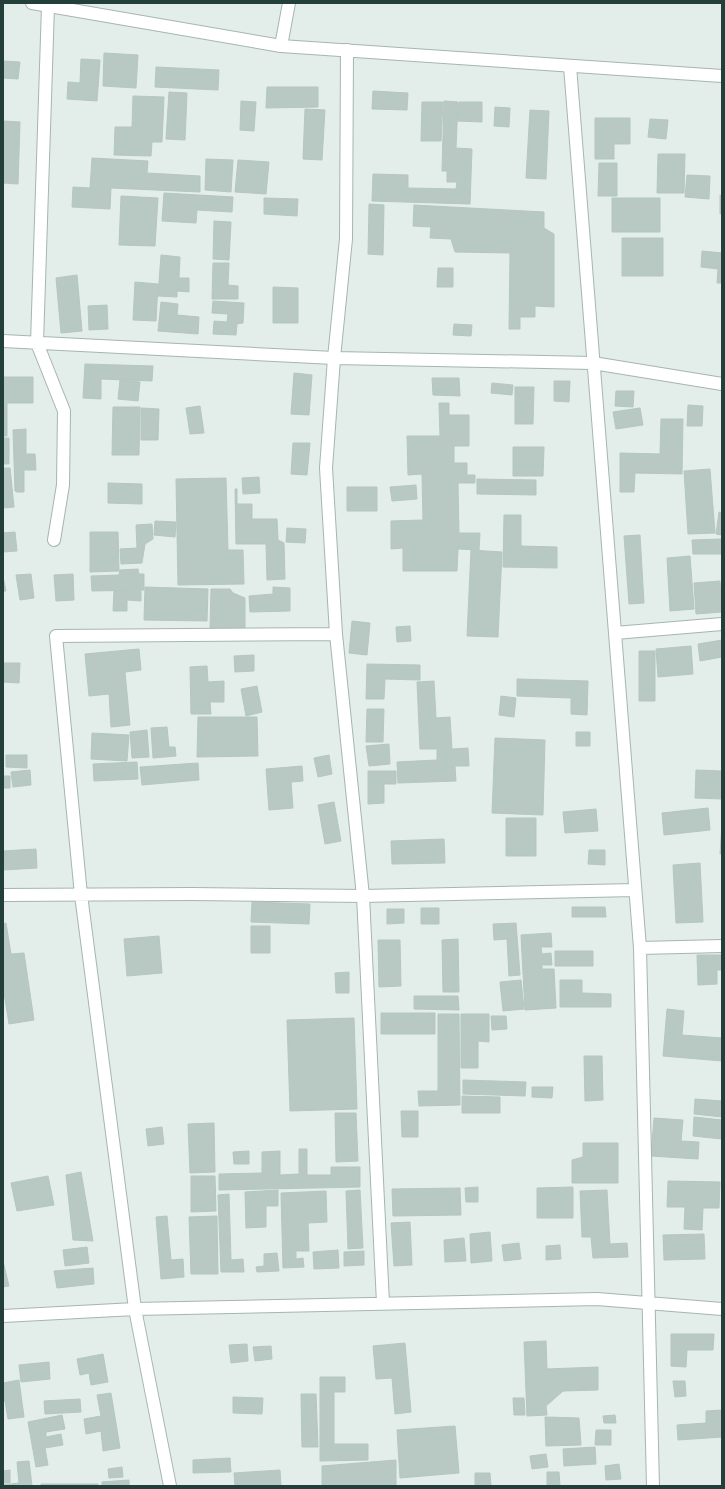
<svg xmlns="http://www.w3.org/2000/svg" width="725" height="1489" viewBox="0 0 725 1489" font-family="Arial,sans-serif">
<rect width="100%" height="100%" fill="#e3ede9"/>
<path fill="#b8c8c3" stroke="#b5c7c1" d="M104,53L138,55L136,88L103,86Z
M81,59L100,60L97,101L67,99L68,82L80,83Z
M3,61L20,62L18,79L3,78Z
M156,67L219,70L218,90L155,87Z
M267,87H318V107L266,108Z
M373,91L408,93L407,110L372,109Z
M169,92L187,93L185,140L166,139Z
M133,96L164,97L162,142H152L151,156L114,155L115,127H132Z
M241,101L256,102L254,131L240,130Z
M444,101L458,102L456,148L472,149L470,204L372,201L373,174L408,175V188L456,189L457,182H447V171H442Z
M422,102H443L441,141H421Z
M459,102H482V122L458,121Z
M495,107L510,108L509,127L494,126Z
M305,109L325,110L322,160L303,159Z
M530,110L549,111L546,179L526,178Z
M595,118H630V144H614V159H595Z
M650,119L668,120L666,139L648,137Z
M3,121L20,122L18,184L3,183Z
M658,154H685L684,193H657Z
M92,158L148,161L147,173L200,176V192L111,188L110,209L72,207L73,187L90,188Z
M206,159L233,160L231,192L205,190Z
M238,160L269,162L266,194L235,192Z
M599,163H617V196H598Z
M687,175L710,176L709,199L685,197Z
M164,193L233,197L232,212L197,210L196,223L162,221Z
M720,195L722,196V214H720Z
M121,196L158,198L155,246L119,245Z
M264,198L298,199L297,216L264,214Z
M612,198H660V232H612Z
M369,204L384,205L383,255L368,254Z
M414,205L544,212V228L554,234V307L535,306V317H520V329H509L510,253L455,252L451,239L430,238L431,227L413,226Z
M214,221L231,222L229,260L213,259Z
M622,238H663V276H622Z
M702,251L722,253V283H717L718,269L701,267Z
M161,255L180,257L179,278H189V292L177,291V297L158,296Z
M213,263H229L228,285L238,286V299H212Z
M438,268H453V287H437Z
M77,275L82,331L61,333L56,278Z
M135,282L158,284L156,321L133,320Z
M273,287L298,288V323H273Z
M213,301L244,303L243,323L237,324L236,335L213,334L214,321L227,322L228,314L212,313Z
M161,302L178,304L177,315L199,317L198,334L158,331Z
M107,305L108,329L89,330L88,306Z
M454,324L472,325L471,336L453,335Z
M85,364L153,366L152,381L101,379V399L83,398Z
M294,373L312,375L309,415L291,414Z
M3,377H33V403H7V436H3Z
M432,378H459L460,396L433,395Z
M120,380L140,382L138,401L118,399Z
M554,381H570L569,402L554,401Z
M492,383L513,385L512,395L491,393Z
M515,387H534L533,424H515Z
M616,391H634L633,407L615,406Z
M439,403H449V415H469V446H454V463H467V475H475V483H458L459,533H480L479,550L458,549L457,571H403V548L391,549V521L423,520L422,474L408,475L407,436H440Z
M688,405L703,406L702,426H687Z
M200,406L204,433L190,434L186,408Z
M113,407H140L139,455H112Z
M141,408L159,409L158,440H141Z
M640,408L643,425L616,429L613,412Z
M661,419H683L682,474L635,473L634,492H620V453L660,454Z
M26,429V454H35L36,470H24V492H17L15,491L13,430Z
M3,438H9V464H3Z
M293,443H310L307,475L291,474Z
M513,447H544L543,476H513Z
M3,468H10L14,507L3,508Z
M710,469L715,533L688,534L684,471Z
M259,477L260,493L243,494L242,478Z
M226,478L228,550H243L244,584L178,585L176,479Z
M477,479L536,480V495L477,494Z
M108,483L142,484V504L108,503Z
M416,485L417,499L392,501L390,487Z
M347,487H377V511H347Z
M235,489H237V504H252V519H277L278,540L284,543L285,579L267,580L266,544H236Z
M719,512L722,513V535L716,534Z
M504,515H521V546L557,547V568L503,567Z
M155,521L176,522L175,537L154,535Z
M152,524L153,539L145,544L142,563L121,564L120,549L137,548L136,525Z
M287,528L306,529L305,543L286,542Z
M15,532L17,551L3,552V533Z
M90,532H118L119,571L90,572Z
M640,535L644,603L629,604L624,536Z
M722,539V554H693L692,540Z
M471,550L502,552L498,637L467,636Z
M690,556L694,609L670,611L667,558Z
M138,569L139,574H144V590L92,591L91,576L119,575L120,570Z
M31,574L34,598L20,600L16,575Z
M73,574L74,600L56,601L54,575Z
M3,577L6,591H3Z
M720,581L722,612L696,614L694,583Z
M145,587L208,589L207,621L144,620Z
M273,587L290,588V611L250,612L249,596L273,594Z
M211,589H230L233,593L245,598V629H210Z
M114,591H141V601L127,600V611H113Z
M352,621L370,623L367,655L349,653Z
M410,626L411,641L397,642L396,627Z
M722,640V657L700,661L698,644Z
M691,646L693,674L658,677L656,649Z
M139,649L141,670L125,672L130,725L111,727L109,694L89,696L85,654Z
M639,651H655V701H639Z
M254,655V671L235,672L234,656Z
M3,663H20L19,683L3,682Z
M367,664L420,665V680L385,679L384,699H366Z
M207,666L208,682L224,681V702H210L211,714H191L190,667Z
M517,679L588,681L587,715L571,714V698L517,696Z
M434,681L436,718L450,717L452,749L468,748L469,766H455L456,781L398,783L397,762L437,760V749H420L417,682Z
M257,686L262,712L246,716L241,689Z
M501,696L516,698L514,717L499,715Z
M367,709H384L383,742H366Z
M198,717H257L258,756L197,757Z
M167,727L169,747H175L176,756L153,758L151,728Z
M147,730L149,757L132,758L130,732Z
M576,732H590V746H576Z
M92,733L129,735L127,761L91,759Z
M495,738L545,740L543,815L492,813Z
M389,744L390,764L369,766L366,746Z
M6,755H27V768L6,767Z
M329,755L332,774L318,777L314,758Z
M137,762L138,779L94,781L93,764Z
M198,763L199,780L142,785L140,767Z
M302,766L303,781L291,782L293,808L269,810L266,769Z
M30,770L31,785L13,787L11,772Z
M696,770L722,771V799L695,798Z
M368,771H396V784H384V803L368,804Z
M3,776H10V788H3Z
M334,802L341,841L325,844L318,805Z
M708,808L710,830L664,835L662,813Z
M596,809L598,831L565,833L563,812Z
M506,818H536V856H506Z
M722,824V854H720Z
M444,839L445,863L392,864L391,841Z
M36,849L37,868L3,870V851Z
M589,850H605V865L588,864Z
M700,863L703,922L676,923L673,865Z
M252,902L310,904L309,924L251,922Z
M572,907H605L606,917H572Z
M421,908H439V924H421Z
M387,909H404V923L387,924Z
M6,923L11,954L24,953L34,1020L9,1024L3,987V924Z
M516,923L520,975L509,976L507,939L494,940L493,924Z
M251,926H270V953H251Z
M551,933L552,947H541L542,954L551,953L552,965H542V969H554L556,1008L525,1010L521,935Z
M159,936L162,973L127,976L124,939Z
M458,939L459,992H443L442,940Z
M378,940H400L401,986L379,987Z
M555,951H593V966H555Z
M697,955H722V970H717V984L698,985Z
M349,972V993H336L335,973Z
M521,980L524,1009L503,1011L500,982Z
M560,980H582V993L611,994V1007H560Z
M414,996H458L459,1010L414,1009Z
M667,1009L684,1011L682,1035L722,1038V1061L663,1056Z
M381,1013H435V1034H381Z
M438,1014H459L460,1105L419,1106L418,1091H438Z
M461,1014H489V1042L478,1041V1068H461Z
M491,1016H506L507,1029L492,1030Z
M354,1018L357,1109L290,1111L287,1020Z
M584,1056H602L603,1100L585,1101Z
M463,1080L526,1082L525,1096L463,1094Z
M532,1087H553L552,1098L532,1097Z
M462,1096L500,1097V1113H462Z
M695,1099L722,1101V1117L694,1114Z
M401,1111H418V1137H402Z
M335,1113H356L358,1161L336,1162Z
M694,1117L722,1120V1139L693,1136Z
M654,1118L683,1120L681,1141L699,1142L698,1159L651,1156Z
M214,1123L215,1172L190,1173L188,1124Z
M162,1127L164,1144L148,1146L146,1129Z
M583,1143H618V1183H572V1160L583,1157Z
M299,1149H307V1175H331V1167H360V1187L219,1190V1174L262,1173V1152L280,1151V1175L299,1174Z
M249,1151V1164H234L233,1152Z
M81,1172L93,1241L73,1240L66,1175Z
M48,1176L54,1205L17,1211L11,1183Z
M191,1176H215L216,1211L191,1212Z
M668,1181L720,1182L719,1208H703L702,1230L684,1229L685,1207H667Z
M478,1187V1202H466L465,1188Z
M573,1187V1218H537V1188Z
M460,1188L461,1215L393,1216L392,1189Z
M278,1190V1206H266V1227L246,1228L245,1192Z
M360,1190L363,1248L348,1249L346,1191Z
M607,1190L610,1244L627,1243L628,1257L593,1258L591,1237H582L580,1191Z
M326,1191L327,1222L308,1223L309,1251H296V1259L303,1258L304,1267L283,1268L281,1193Z
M229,1194L231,1260L243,1259L244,1272H221L218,1195Z
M167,1216L171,1260L183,1259L184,1277L161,1279L156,1217Z
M217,1216L218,1274H191L189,1217Z
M410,1222L412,1265L394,1266L391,1223Z
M490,1232L492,1261L471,1263L470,1234Z
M704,1234L705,1259L664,1260L663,1235Z
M464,1238L466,1261L445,1262L444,1240Z
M519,1243L521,1259L504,1261L502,1245Z
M560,1245L561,1259L546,1260V1246Z
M87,1247L89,1263L65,1266L63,1250Z
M338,1250L339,1268L314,1269L313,1252Z
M364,1251V1265L344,1266V1252Z
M277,1253L279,1271L257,1272L256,1267L264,1266V1254Z
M3,1261L9,1286L3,1287Z
M93,1268L94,1284L57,1288L54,1271Z
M671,1334H714L713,1350H687L686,1367L671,1366Z
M546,1341L547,1369L598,1367V1390L563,1391L546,1406L547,1415L527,1416L524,1342Z
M405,1343L411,1412L395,1414L392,1378L376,1379L373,1346Z
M247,1344L248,1361L231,1363L229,1345Z
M271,1346L272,1359L255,1361L253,1347Z
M103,1354L108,1382L91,1385L89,1373L80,1375L77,1359Z
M49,1362L50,1379L21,1382L19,1365Z
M320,1377H345V1392H334V1444H368V1460L320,1461Z
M19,1380L24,1417L8,1419L5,1401H3V1383Z
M673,1381H685L686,1396L675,1397Z
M111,1393L120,1448L103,1451L101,1431L86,1434L84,1419L101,1416L97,1395Z
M301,1394H316L318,1447H302Z
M233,1397L263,1398L262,1414L233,1413Z
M513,1398H524L525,1415H514Z
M80,1399L81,1412L45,1414L44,1401Z
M722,1410V1437L678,1440L677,1425L706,1423V1411Z
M62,1415L65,1429L46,1432V1437L61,1434L63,1445L45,1448L48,1465L36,1467L28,1422Z
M615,1415L616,1423H604L603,1416Z
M545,1417L579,1418L581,1445L546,1446Z
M455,1426L459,1473L400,1478L397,1430Z
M596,1430H611V1445H595Z
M595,1447L596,1464L564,1466L563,1449Z
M546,1454L548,1467L532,1469L530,1456Z
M230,1458L231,1472L193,1473V1460Z
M396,1460V1486H322V1466Z
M29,1461L32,1486H3V1485L19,1483L17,1462Z
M619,1464L621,1479L606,1480L605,1466Z
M122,1467L123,1477L109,1478L108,1469Z
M10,1470V1483H3V1471Z
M280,1470L281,1486H235L234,1473Z
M547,1472H559L560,1486H547Z
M475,1473H490L491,1486H475Z
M129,1480V1486H102V1482Z
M41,1484H98V1486H41Z"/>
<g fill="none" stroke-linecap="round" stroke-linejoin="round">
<g stroke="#a5b6b1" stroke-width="14">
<path id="minor" d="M48,6L37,343L64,411L63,485L54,540
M281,46L289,3
M347,50L346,239L334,358L326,468L336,634L363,896L383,1303
M570,66L640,948L653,1486
M3,341L334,358L593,363L722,384
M615,633L722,624
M3,895L192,894L363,896L635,890
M640,948L722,946
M3,1316L135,1309L597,1299L722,1309
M170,1486L135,1309L81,895L56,636L336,634"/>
</g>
<g stroke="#a5b6b1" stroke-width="14">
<path id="tertiary" d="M32,3L281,46L722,76"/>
</g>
<use href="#minor" stroke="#fff" stroke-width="12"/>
<use href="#tertiary" stroke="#fff" stroke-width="12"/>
</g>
<rect width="725" height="1489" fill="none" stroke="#224039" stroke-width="8"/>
</svg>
